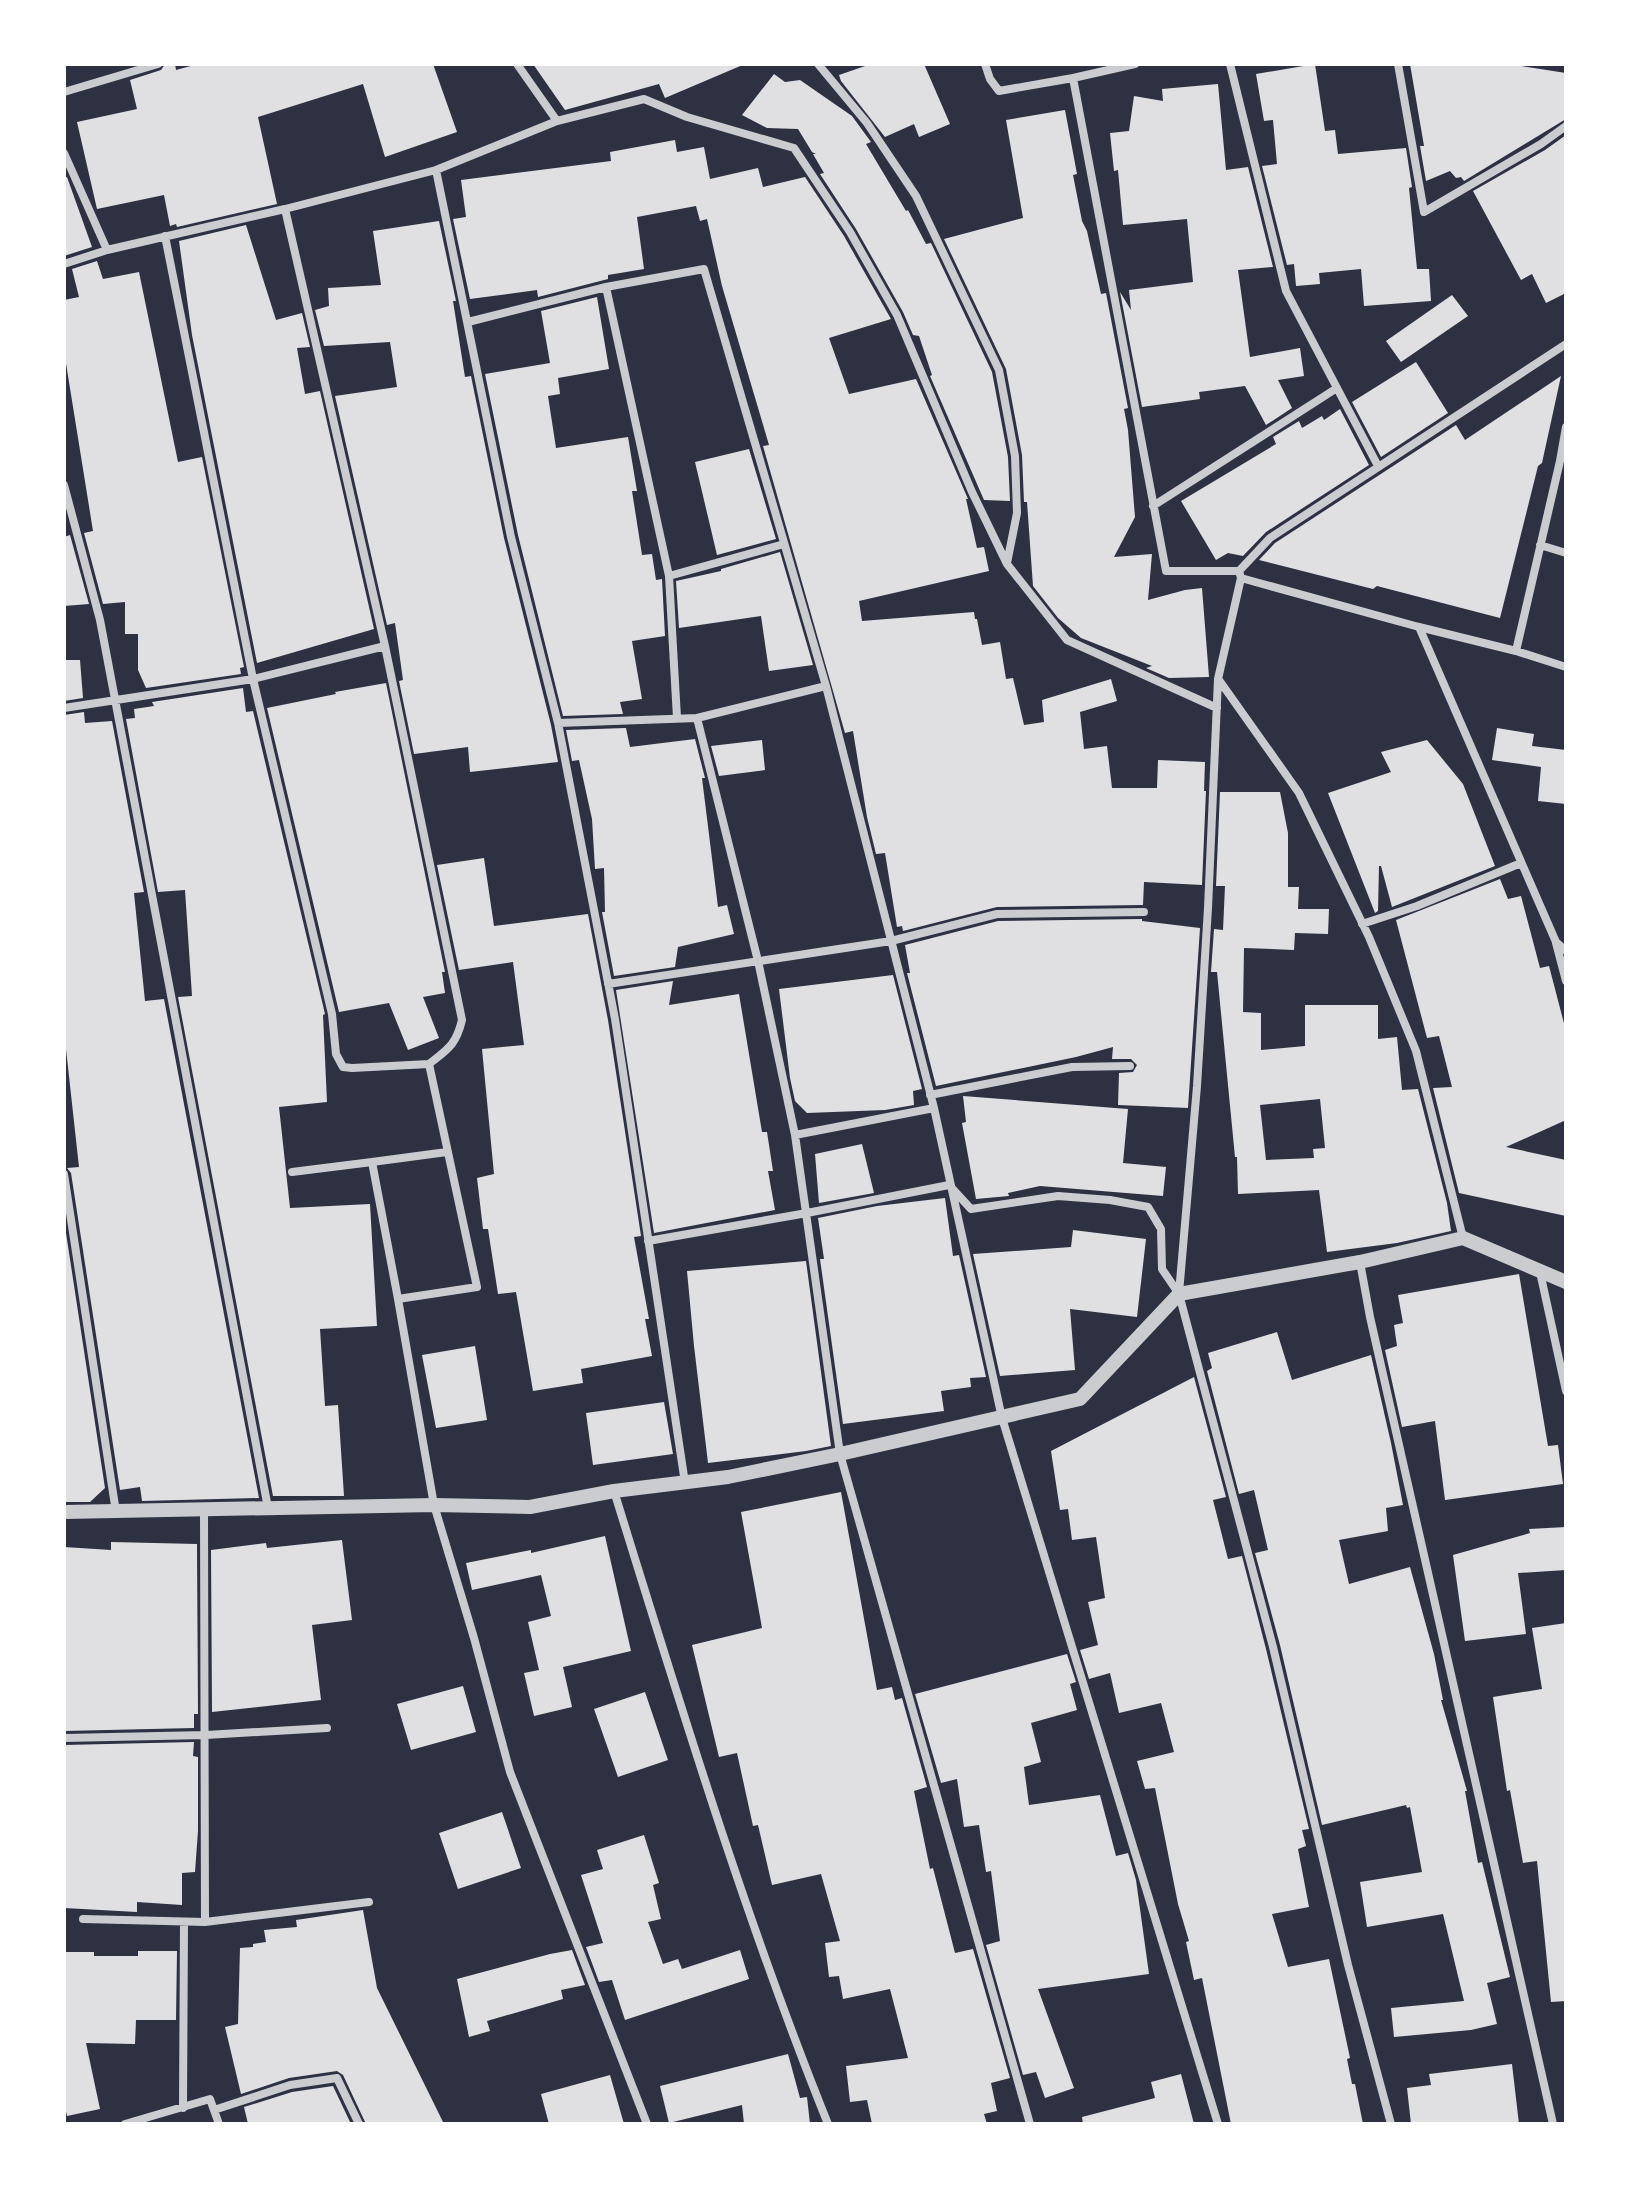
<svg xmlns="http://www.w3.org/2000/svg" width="1630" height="2188" viewBox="0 0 1630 2188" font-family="'Space Grotesk',sans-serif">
<rect width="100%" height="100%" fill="#2d3142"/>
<path fill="#e0e0e3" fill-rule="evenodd" d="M165,64H175L176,70L198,64H433L457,132L385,157L363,84L258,117L277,204L177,227L176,224L170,226L164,195L97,209L77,122L137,109L130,80L161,70Z
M533,64H745L665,98L659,84L565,110Z
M871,64H924L950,124L919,137L914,124L885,137L841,81L839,75Z
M1315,64L1325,131L1335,130L1338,154L1406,148L1412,187L1409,188L1417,269H1429L1431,301L1364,306L1361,269L1319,273L1320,284L1296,286L1294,264L1287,265L1262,166L1277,164L1273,120L1264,121L1256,74Z
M1410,64H1508L1566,73V119L1464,181L1461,177L1456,178L1450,171L1426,181L1420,146H1424Z
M774,74L785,82L800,80L852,116L871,142L866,144L906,211L908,210L926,244L931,243L992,372L1008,457L1010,501L984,500L930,376L932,375L919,336L913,335L903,312L856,229L820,174L824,173L813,154H816L812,152L798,129L767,128L742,115Z
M1218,84L1226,170L1248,167L1273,267L1238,270L1250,357L1300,348L1304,376L1278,380L1292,408L1266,425L1245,386L1199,392L1200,399L1142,407L1120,292L1131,310L1129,290L1193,282L1187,219L1123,225L1118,170L1114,171L1110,133L1129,131L1134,96L1163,101L1162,89Z
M1065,110L1077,174L1073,175L1082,221L1087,231L1101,294L1106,293L1128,408L1124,409L1128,430L1135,517L1114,557L1152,554L1148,600L1185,590L1202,588L1209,677L1169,678L1146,668L1152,666L1081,638L1058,618L1033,586L1027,502H1024L1022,455L1006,369L944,239L1023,218L1006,120Z
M1566,135V293L1546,303L1532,274L1521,280L1473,191L1545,150Z
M675,140L677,152L704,147L710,179L758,168L763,187L805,177L844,236L891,319L829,338L849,394L916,379L968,499H966L977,548L984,547L989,571L859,601L862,621L974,612L975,619H977L982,645L1000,642L1006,679L1013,678L1024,725L1044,722L1042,700L1111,679L1117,701L1080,712L1084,749L1107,746L1112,788H1157L1158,760L1205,762L1204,791H1206L1202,885L1144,882L1143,905L997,907L903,931L902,926L897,927L885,853L876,854L867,817L853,731L845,733L763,446L769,445L722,286L707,219L700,221L696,206L637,217L644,269L608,275V279L538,297L537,290L470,299L453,219L466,217L461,180L611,161L610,152Z
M67,177L92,247L64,256V178Z
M439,221L456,301H453L465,377L471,376L504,538L551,725L558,762L470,772L468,747L414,754L399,681L403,680L395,623L387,625L335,396L397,387L390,342L324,346L315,310L329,306L328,288L381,285L373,231Z
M246,225L276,320L302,313L310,347L297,348L305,394L320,391L374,629L257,663L192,335L179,241Z
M97,261L103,279L139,272L178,462L202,457L244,667L240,668L241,674L146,688L138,670V634H125V602L103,604L84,533L93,531L64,351V300L79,297L72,269Z
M1452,295L1468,316L1401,362L1386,341Z
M597,297L609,369L558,378L560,394L548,396L556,448L628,437L637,491H632L642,555L652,554L656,580L662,579L665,636L632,641L642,699L620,702L623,714L563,716L518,535L485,374L550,363L541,311Z
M1416,362L1448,413L1381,457L1352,402Z
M1561,376L1542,463L1538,466L1500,618L1377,586L1373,589L1259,560L1275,543L1456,425L1465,440Z
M1340,409L1369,465L1266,532L1243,556L1228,553L1216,560L1181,501L1276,444L1273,437L1299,421L1302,428L1322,416L1324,420Z
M749,449L776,539L717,555L695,462Z
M70,535L89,604L64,606V537Z
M780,552L813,665L769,671L761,616L679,628L676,581L721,571V569Z
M64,660H80L83,698L64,701Z
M386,683L445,972H442L445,993L423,997L439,1038L408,1050L389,1003L339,1012L267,708L336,694L335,692Z
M243,688L246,712L253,711L325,1014L323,1015L327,1102L279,1107L290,1208L370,1204L377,1326L320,1329L325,1406L338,1405L344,1496H273L178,997L192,996L185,890L158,892L126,719L135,718L134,709L154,706L152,702Z
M84,712L85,723L112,721L144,892L134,893L145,1001L164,999L259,1498L142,1501L140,1487L120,1490L71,1173L67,1168L79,1167L64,1031V715Z
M626,728L630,747L695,739L705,778H702L718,907L727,905L734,934L678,947L675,967L614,976L602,912H605L604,868L595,869L592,819L579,760L572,761L566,730Z
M1497,728L1534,734L1532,746L1566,750V804L1538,801L1541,767L1492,760Z
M762,740L765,770L719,776L711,746Z
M1427,740L1463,784L1495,866L1392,907L1381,866H1379L1378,911L1375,913L1328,793L1391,772L1381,752Z
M1220,792H1280L1288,833V887H1299L1298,909H1329L1328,934L1295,933L1294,950L1244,948L1243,1012L1261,1013V1050L1305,1046V1005H1378V1039L1397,1037L1402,1090L1418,1089L1447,1203L1451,1231L1397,1243L1327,1252L1319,1190L1238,1194L1237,1157H1235L1217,972H1211L1214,929L1223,930L1225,886H1216ZM1320,1099L1325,1148L1313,1149L1314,1158L1266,1160L1260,1105Z
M484,858L494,926L588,914L608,1020L641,1236L634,1237L649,1319H645L652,1356L581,1369L583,1383L533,1391L516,1292L498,1294L488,1229H483L477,1178L494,1174L482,1049L524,1045L513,962L459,970L437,865Z
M1500,879L1508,899L1521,896L1540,968L1549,966L1566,1031V1120L1506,1147L1566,1160V1216L1459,1193L1433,1088L1452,1087L1439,1036L1427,1038L1396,920Z
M1142,919V921L1200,928L1188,1108L1118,1105L1119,1073L1133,1072L1137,1065L1131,1059H1112L1113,1047L1076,1057L936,1086L907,973H910L905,945L998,921Z
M893,975L922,1089L913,1091L914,1105L885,1110L807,1113L795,1101L790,1078L779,989Z
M673,981L669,1005L739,994L762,1132H767L773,1171H768L775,1210L654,1233L616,990Z
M963,1096L1128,1109L1123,1163L1166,1167L1163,1196L1040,1186L1008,1193L1009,1196L976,1199L962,1123L966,1122Z
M862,1144L874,1193L819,1203L815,1154Z
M945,1198L953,1256L959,1255L986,1377L970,1378L971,1387L941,1391L944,1411L843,1424L820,1259H824L818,1218L877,1206Z
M64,1220L105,1488L90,1502H64Z
M1073,1230L1146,1239L1137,1317L1070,1309L1075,1370L1000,1376L973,1254L1071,1247Z
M806,1261L831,1446L806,1451L708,1463L694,1346L687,1271Z
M1519,1274L1548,1446L1558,1445L1563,1484L1445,1500L1435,1421L1402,1427L1385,1350L1397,1346L1394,1325L1403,1323L1398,1295Z
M1277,1332L1292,1380L1371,1355L1391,1443L1403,1505L1386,1508L1388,1531L1339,1540L1349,1584L1410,1567L1434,1654L1443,1700H1441L1467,1791H1465L1478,1863L1482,1862L1510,1977L1487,1983L1497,2024L1471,2030L1394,2037L1391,2008L1464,2001L1443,1914L1367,1927L1360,1882L1422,1872L1410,1807L1407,1808L1406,1805L1322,1825L1280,1645L1255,1553L1268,1550L1254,1490L1239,1494L1207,1371L1212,1368L1208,1353Z
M475,1346L487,1420L436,1428L422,1355Z
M1194,1377L1226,1497L1213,1500L1228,1559L1242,1556L1266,1649L1309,1829L1302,1830L1306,1846L1298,1849L1309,1907L1272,1914L1288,1967L1329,1959L1350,2058L1347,2059L1352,2084H1355L1363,2124H1231L1202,1978L1194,1980L1186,1942L1189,1941L1178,1904L1155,1788L1145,1789L1137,1761L1174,1752L1161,1703L1119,1713L1110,1673L1089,1679L1080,1650L1098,1645L1088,1602L1105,1598L1096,1537L1072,1540L1068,1509L1060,1510L1051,1451Z
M664,1402L673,1454L593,1465L586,1413Z
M841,1492L877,1690L892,1687L895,1700L902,1698L927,1787L914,1791L930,1869L933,1868L955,1953L973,1949L1010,2078L991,2083L997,2111L984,2114L987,2124H872L867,2100L850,2102L846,2066L908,2058L890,1989L843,1999L839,1976L829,1977L825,1943L840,1941L821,1874L772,1885L758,1825L753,1826L737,1753L719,1757L692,1645L762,1628L741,1512Z
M1566,1527V1570L1518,1573L1526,1634L1465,1641L1453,1555L1530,1533L1529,1529Z
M605,1536L631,1651L563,1667L572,1707L534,1716L524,1673L539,1670L528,1622L551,1616L541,1575L472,1590L466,1563L531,1550V1553Z
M342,1540L352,1620L312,1625L321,1700L212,1712L211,1550L266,1543L267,1548Z
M111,1542L197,1544L198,1714H194V1728L64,1731V1547L111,1550Z
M1566,1623V2001L1551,2002L1537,1861L1523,1863L1510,1790L1507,1791L1493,1697L1542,1689L1532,1628Z
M1067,1654L1076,1682L1070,1684L1077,1710L1031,1723L1041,1762L1024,1767L1029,1805L1100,1795L1116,1856L1128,1853L1136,1880L1149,1974L1038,1989L1074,2088L1045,2098L1036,2072L1023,2075L986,1945L1000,1941L991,1871L986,1872L979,1825L964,1827L957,1779L941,1783L915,1694Z
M463,1686L476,1732L411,1750L397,1704Z
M645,1692L668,1760L618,1777L594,1709Z
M194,1742L193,1756L198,1757V1831L195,1872L182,1873V1905L137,1902V1912L64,1908V1745Z
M502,1812L521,1868L458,1889L439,1833Z
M644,1835L659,1883L653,1885L661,1919L648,1922L663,1964L678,1959L682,1969L740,1950L749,1979L625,2020L612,1980L599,1982L586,1947L603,1943L581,1875L603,1869L597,1850Z
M363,1910L377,1988L444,2124H366L343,2075L337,2071L289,2078L241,2094L225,2027L238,2024L240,1948L253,1947V1944L266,1942L264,1930L297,1927L296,1920Z
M572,1950L585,1985L561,1990L563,1999L487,2021L490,2031L469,2037L457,1979L550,1954Z
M138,1951H177L176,2020H136L135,2044L86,2043L100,2109L67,2116L64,2101V1952H94V1956H138Z
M788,2054L800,2098L807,2097L810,2124H744L742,2105L669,2123L660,2086Z
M1512,2064L1519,2124H1411L1407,2088L1431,2085L1429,2074Z
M1181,2074L1194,2124H1083L1082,2117L1155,2098L1151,2082Z
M610,2075L624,2124H549L541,2094Z
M333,2086L351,2124H248L244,2107L292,2092Z"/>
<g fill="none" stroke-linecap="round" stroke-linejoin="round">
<path stroke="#caccd0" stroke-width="8" d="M818,64L867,123L916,196L999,370L1015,456L1017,513L1007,563
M985,64L990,79L999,91L1073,78
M1135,64L1073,78L1166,571H1239
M1230,64L1286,291L1378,466
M1398,64L1424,212L1541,144L1566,126
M64,92L158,64
M557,121L644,99L687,117L794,148L850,232L897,315L972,492L1007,564L1067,640L1217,708
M64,153L107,250L285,209L436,170L557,121L517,64
M436,170L511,537L558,723L615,1019L685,1483
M285,209L385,646L462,1020C456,1045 448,1049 429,1064L477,1287L398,1299L434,1505L474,1638L510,1772L647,2124
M165,236L253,679L332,1014L336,1054L343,1067L352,1068L429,1064
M64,264L107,250
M468,322L606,287
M64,485L100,620L268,1508
M1153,506L1337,388
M784,544L669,576L606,287L704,269L826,686L934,1108L795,1135L758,961L697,718L826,686
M1540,545L1566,553
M669,576L677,718
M1241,578L1419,627L1516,651L1566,667
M1419,627L1556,942L1566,951
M1516,651L1560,461L1566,427
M1219,680L1299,793L1369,937L1416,1051L1463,1238
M64,708L253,679L385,646
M558,723L697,718
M1362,924L1417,906L1521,863
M1556,943L1566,981
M608,984L891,941L997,914L1144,912
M930,1095L1072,1067L1130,1066
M934,1108L1002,1418L1218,2124
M795,1135L840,1454L1030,2124
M292,1172L372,1162
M64,1174L116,1512
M648,1241L807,1213L949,1185L971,1209L1058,1196L1110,1200L1148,1207L1161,1229L1162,1269L1179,1294L1273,1647L1348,1965L1391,2124
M1360,1262L1370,1317L1553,2124
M1540,1272L1566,1391
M1179,1293L1197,1086L1208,908L1218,679L1241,578L1239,571L1270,538L1566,344
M398,1299L372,1162L447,1152
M614,1491C680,1704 745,1918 828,2124
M204,1509L205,1922L369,1902
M64,1738L206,1735L327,1728
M83,1919L205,1922
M183,2108L184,1923
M214,2110L290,2085L337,2078L359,2124
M125,2124L210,2099L219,2124"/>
<path stroke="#caccd0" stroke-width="14" d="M64,1512L434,1505L530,1507L614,1491L728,1477L840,1454L1080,1399L1179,1294L1360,1262L1463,1238L1566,1282"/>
</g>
<rect width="1630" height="2188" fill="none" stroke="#ffffff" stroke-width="132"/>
</svg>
